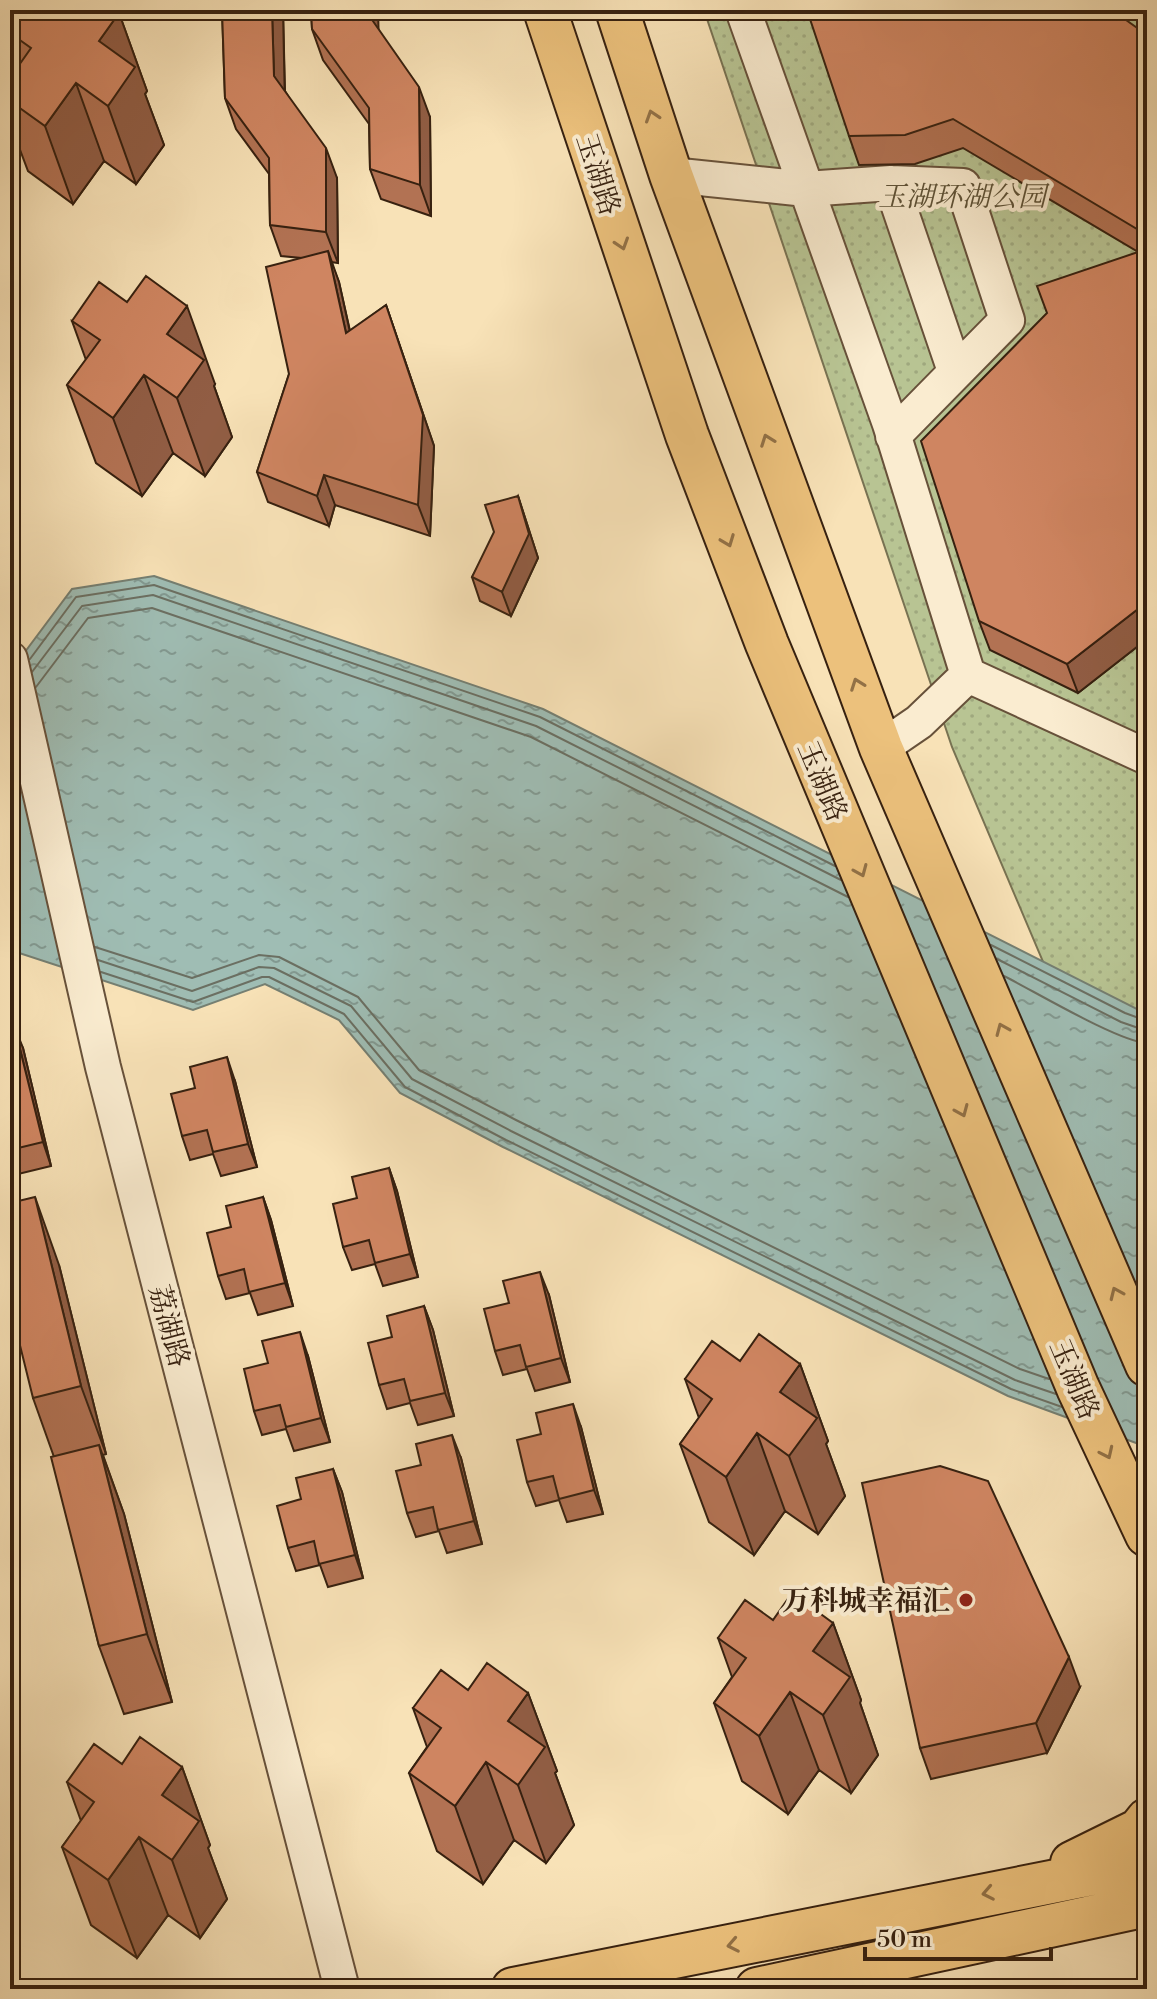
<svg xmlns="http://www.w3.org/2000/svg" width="1157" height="1999" viewBox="0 0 1157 1999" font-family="'Libre Bodoni','Noto Serif SC',serif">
<defs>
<pattern id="grass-dots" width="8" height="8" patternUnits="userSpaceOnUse" patternTransform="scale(2)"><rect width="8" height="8" fill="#b8c493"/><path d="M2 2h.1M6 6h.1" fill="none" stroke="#9fa87e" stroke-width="1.8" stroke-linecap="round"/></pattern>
<pattern id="water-ripples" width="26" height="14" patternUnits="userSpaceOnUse" patternTransform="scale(2)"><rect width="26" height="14" fill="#9fbdb4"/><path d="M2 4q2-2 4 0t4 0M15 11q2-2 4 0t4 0" fill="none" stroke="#829991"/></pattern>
</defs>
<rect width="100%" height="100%" fill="#f8e2b7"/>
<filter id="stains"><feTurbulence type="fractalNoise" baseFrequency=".0025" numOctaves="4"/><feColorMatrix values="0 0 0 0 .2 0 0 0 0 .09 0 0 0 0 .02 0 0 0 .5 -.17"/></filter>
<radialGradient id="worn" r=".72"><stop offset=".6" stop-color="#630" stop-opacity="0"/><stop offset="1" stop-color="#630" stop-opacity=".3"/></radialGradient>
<path fill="url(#grass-dots)" stroke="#787252" stroke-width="2" d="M704,10H1147V1207L952,747Z"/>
<path fill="url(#water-ripples)" stroke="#757f72" stroke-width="2" d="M154,576L543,709L1147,1014V1447L1008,1396L503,1147L400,1093L339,1020L265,984L193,1010L10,950V672L72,589Z"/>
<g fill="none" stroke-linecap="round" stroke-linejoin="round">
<path stroke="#6b6f62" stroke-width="2" d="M30,659L76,597L154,585L540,717L835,866
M32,672L82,606L153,595L536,726L841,880
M36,687L88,618L152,608L531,737L848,897
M991,945L1125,1013L1147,1021
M95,947L192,978L259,955L279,957L358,997L419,1070L516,1120L1020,1369L1049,1379
M997,959L1121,1022L1147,1031
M98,960L192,991L259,967L274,968L351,1006L412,1079L511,1131L1015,1380L1056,1394
M101,972L193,1002L262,977H269L344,1014L405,1087L506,1140L1011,1389L1062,1407
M1004,976C1034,991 1119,1042 1147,1043"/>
<g stroke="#67513a" stroke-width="38">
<path id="minor" d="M743,10L890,424L968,675
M671,175L806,189L891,183L963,186L1007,320L893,436
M891,183L955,371
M10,659L103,1067L342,1989
M881,748L919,722L968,675L1147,757"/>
</g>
<g stroke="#372110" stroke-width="46">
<path id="major" d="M545,10L687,435L767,644L1078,1388L1147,1535
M617,10L671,175L881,748L1147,1365
M1072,1863L1139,1830L1147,1820
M513,1989L1147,1863
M757,1989L1147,1905"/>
</g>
<path stroke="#372110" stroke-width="4" stroke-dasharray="6 4" stroke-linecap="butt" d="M1140,784L1147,795"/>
<use href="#minor" stroke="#faecd0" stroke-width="34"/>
<use href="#major" stroke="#ecc17c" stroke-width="42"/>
</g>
<path fill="#b27253" stroke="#372110" stroke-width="2" d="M222,10H283L285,91L337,178L338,263L331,262L339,282L350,331L386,305L434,446L430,536L335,505L329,526L268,502L257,472L289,374L301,258L281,256L270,225L269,174L236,129L225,98Z
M311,10H378V29L430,117L431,216L381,199L370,169L369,124L323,60L312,29Z
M119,13L147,91L145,94L164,145L136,184L104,161L73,204L28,171L10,123V78L18,67L10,46V20Z
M1147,35V639L1078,693L990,650L979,621L1138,252L963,148L915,164L859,165L849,136Z
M72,321L215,384L214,386L232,437L205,476L173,453L142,496L96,463L67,385L86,360Z
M518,496L538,558L511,616L480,601L472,577Z
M10,1026L23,1048L51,1166L10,1176Z
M235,1081L257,1167L221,1176L213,1154L190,1160L182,1136Z
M389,1168L397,1191L418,1277L383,1286L375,1264L352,1270L343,1247L357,1198Z
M263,1197L271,1220L293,1306L258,1315L250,1293L226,1299L218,1276L231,1227Z
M59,1265L106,1454L103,1455L124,1514L172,1702L124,1714L99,1646L54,1457L33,1398Z
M549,1295L570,1382L535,1391L527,1369L503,1375L495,1351Z
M424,1306L433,1330L454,1416L418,1425L410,1403L387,1409L379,1385L392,1337Z
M308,1356L330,1442L294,1451L286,1429L262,1435L254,1411Z
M740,1361L800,1364L828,1441L826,1444L845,1496L818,1534L785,1511L754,1555L709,1522L680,1444L699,1418L685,1379Z
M581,1427L603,1514L567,1522L559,1500L536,1506L527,1482Z
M461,1458L482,1544L447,1553L439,1531L416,1537L407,1513Z
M333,1469L342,1492L363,1578L328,1587L320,1565L296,1571L288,1548L301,1499Z
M773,1620L833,1623L861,1700L860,1703L878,1755L851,1793L819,1770L788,1814L742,1781L714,1703L732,1677L718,1638Z
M1080,1687L1047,1753L931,1779L920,1748Z
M528,1693L557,1771L555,1773L574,1825L546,1863L514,1840L483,1884L437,1851L409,1773L427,1747L413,1708Z
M122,1764L182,1767L210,1845L208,1848L227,1899L200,1938L168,1915L137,1958L91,1925L62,1847L81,1821L67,1782Z"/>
<path fill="#915d44" stroke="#372110" stroke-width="2" d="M272,10H283L285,107L274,76Z
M368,10H378L379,45L368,14Z
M119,13L147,91L145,94L164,145L136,184L108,106L99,41Z
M76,83L104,161L73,204L45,126Z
M419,87L430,117L431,216L420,185Z
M326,148L337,178L338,263L326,232Z
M328,251L339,282L357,364L346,333Z
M386,305L434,446L430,536L418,505Z
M187,306L215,384L214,386L232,437L205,476L177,398L167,334Z
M144,375L173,453L142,496L113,418Z
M324,475L335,505L329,526L317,496Z
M518,496L538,558L511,616L502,592Z
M1147,602V639L1078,693L1067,664Z
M14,1025L23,1048L51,1166L43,1142Z
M227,1057L235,1081L257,1167L248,1144Z
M389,1168L397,1191L418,1277L410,1254Z
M35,1197L59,1265L106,1454L81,1386Z
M263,1197L271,1220L293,1306L285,1283Z
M540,1272L549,1295L570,1382L561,1358Z
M424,1306L433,1330L454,1416L445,1393Z
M300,1332L308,1356L330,1442L321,1418Z
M800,1364L828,1441L826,1444L845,1496L818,1534L789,1456L780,1392Z
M573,1404L581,1427L603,1514L594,1490Z
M757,1433L785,1511L754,1555L726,1477Z
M452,1435L461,1458L482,1544L474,1521Z
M99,1445L124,1514L172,1702L147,1634Z
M333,1469L342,1492L363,1578L355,1555Z
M833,1623L861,1700L860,1703L878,1755L851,1793L823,1715L813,1651Z
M1069,1657L1080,1687L1047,1753L1036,1723Z
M790,1692L819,1770L788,1814L759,1736Z
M528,1693L557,1771L555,1773L574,1825L546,1863L518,1785L508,1721Z
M486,1762L514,1840L483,1884L455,1806Z
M182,1767L210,1845L208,1848L227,1899L200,1938L172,1860L162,1795Z
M139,1837L168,1915L137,1958L108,1880Z"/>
<path fill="#cf8561" stroke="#372110" stroke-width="2" d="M17,10H115L119,13L99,41L135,67L108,106L76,83L45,126L10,101V78L31,48L10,33V20Z
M222,10H272L274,76L326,148V232L270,225L269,158L225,98Z
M311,10H368V14L419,87L420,185L370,169L369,108L312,29Z
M807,10H1112L1147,35V235L953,119L905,135L849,136Z
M1147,249V602L1067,664L979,621L921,441L1047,313L1037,286Z
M328,251L346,333L386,305L423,415L418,505L324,475L317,496L257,472L289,374L266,267Z
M146,276L187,306L167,334L204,360L177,398L144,375L113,418L67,385L100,340L72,321L99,282L127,302Z
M518,496L529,534L502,592L472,577L494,532L485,505Z
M14,1025L43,1142L10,1150V1026Z
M227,1057L248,1144L213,1152L207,1130L182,1136L171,1094L195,1088L190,1067Z
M389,1168L410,1254L375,1263L369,1240L343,1247L333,1204L357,1198L352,1177Z
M35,1197L81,1386L33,1398L10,1305V1203Z
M263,1197L285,1283L249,1292L244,1269L218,1276L207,1233L231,1227L226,1206Z
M540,1272L561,1358L526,1367L520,1345L495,1351L484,1309L509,1303L503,1281Z
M424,1306L445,1393L410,1401L404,1379L379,1385L368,1343L392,1337L387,1316Z
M300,1332L321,1418L286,1427L280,1405L254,1411L244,1369L268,1363L262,1341Z
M759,1334L800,1364L780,1392L817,1418L789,1456L757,1433L726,1477L680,1444L712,1399L685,1379L712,1341L740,1361Z
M573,1404L594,1490L559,1499L553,1476L527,1482L517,1440L541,1434L536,1413Z
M452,1435L474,1521L438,1530L433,1507L407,1513L396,1471L421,1465L416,1444Z
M99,1445L147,1634L99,1646L51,1457Z
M940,1466L988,1481L1069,1657L1036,1723L920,1748L862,1483Z
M333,1469L355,1555L319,1564L314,1541L288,1548L277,1506L301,1499L296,1478Z
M792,1593L833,1623L813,1651L850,1677L823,1715L790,1692L759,1736L714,1703L746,1658L718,1638L745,1600L773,1620Z
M487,1663L528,1693L508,1721L545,1747L518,1785L486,1762L455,1806L409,1773L441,1728L413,1708L441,1670L468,1690Z
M140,1737L182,1767L162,1795L199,1821L172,1860L139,1837L108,1880L62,1847L94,1802L67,1782L94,1744L122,1764Z"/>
<defs><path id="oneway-chevron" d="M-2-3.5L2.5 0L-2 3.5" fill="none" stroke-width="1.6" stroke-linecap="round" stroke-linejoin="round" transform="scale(2)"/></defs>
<g stroke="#927146">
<use href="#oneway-chevron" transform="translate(652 116) rotate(-108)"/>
<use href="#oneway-chevron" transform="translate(622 244) rotate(72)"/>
<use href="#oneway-chevron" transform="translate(767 440) rotate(-110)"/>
<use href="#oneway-chevron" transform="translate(728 541) rotate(69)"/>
<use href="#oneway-chevron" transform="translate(857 684) rotate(-110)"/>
<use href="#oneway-chevron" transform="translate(861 871) rotate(67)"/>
<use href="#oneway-chevron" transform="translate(1002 1029) rotate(-113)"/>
<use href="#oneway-chevron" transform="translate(962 1111) rotate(67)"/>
<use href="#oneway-chevron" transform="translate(1116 1293) rotate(-114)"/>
<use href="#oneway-chevron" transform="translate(1107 1453) rotate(65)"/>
<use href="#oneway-chevron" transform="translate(988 1893) rotate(169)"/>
<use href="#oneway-chevron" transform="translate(733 1945) rotate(169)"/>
</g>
<circle fill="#8f2418" stroke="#faecd0" stroke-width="3" cx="966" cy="1600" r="8"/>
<g text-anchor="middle" stroke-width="8" stroke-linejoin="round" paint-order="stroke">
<g font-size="28" fill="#372110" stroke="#faecd0">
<text transform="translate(599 174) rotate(72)" y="10">玉湖路</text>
<text transform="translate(823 781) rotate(67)" y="10">玉湖路</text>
<text transform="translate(170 1326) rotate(75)" y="10">荔湖路</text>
<text transform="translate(1075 1379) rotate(67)" y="10">玉湖路</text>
</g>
<g font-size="28" font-style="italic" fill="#5e5237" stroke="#faecd0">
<text x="962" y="206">玉湖环湖公园</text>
</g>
<g font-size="28" font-weight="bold" fill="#372110" stroke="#faecd0" text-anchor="end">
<text x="950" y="1610">万科城幸福汇</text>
</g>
</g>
<rect width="1157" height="1999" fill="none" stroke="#f8e2b7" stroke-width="40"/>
<rect x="12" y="12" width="1133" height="1975" fill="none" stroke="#372110" stroke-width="4"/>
<rect x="20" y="20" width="1117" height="1959" fill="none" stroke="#372110" stroke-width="2"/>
<path d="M865 1947v12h186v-12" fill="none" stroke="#372110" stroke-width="4"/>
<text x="877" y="1947" font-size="24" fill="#372110" stroke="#faecd0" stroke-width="6" paint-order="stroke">50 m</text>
<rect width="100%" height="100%" filter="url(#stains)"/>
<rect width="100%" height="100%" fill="url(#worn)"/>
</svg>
